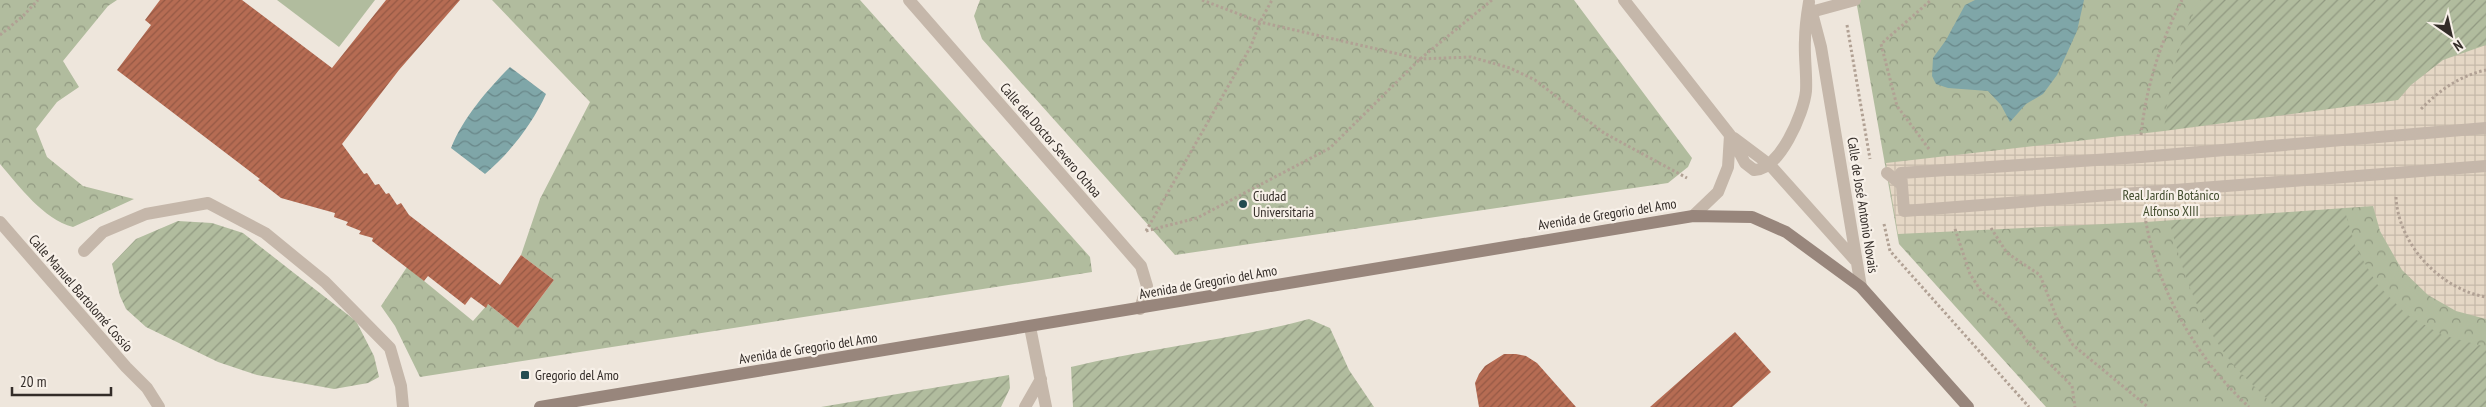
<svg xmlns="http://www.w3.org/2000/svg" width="2486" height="407" viewBox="0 0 2486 407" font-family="'PT Sans Narrow',sans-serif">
<defs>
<pattern id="forest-crowns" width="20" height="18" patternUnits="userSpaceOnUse" patternTransform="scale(1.25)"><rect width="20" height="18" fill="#b1bc9e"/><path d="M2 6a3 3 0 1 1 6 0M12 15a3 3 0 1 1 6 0" fill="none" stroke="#919981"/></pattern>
<pattern id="garden-furrows" width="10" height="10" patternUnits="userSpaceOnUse" patternTransform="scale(1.25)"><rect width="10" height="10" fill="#b1bc9e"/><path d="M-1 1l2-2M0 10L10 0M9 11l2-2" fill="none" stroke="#919981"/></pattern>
<pattern id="plaza-grid" width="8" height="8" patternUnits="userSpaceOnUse" patternTransform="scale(1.25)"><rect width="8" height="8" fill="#e5d7c5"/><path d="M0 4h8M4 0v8" fill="none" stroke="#c5b9a9"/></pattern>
<pattern id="water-waves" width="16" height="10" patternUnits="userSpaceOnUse" patternTransform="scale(1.25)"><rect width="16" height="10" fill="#7fa6a8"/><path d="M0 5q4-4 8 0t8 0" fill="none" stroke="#698789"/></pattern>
<pattern id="building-hatch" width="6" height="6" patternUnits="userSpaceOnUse" patternTransform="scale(1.25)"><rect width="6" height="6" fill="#b66c53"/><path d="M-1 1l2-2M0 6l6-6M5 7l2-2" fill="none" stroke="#955945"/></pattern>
</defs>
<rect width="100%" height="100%" fill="#eee6dc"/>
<path fill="#b1bc9e" d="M277,0H375L339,47Z"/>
<path fill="url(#forest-crowns)" d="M0,0H117L108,6L63,61L79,87L57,102L36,129L47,157L83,186L134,199L73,227C43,219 20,187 0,164Z
M492,0H860L1090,257L1092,272L420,377L395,326L381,306L407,267L473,321L488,304L518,328L554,280L521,255L540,199L590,102Z
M980,0H1574L1692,158L1688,167L1668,183L1175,255L982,39L974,16Z
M1856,0H2486V407H2046L1899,244Z"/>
<path fill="url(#garden-furrows)" d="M2201,0H2486V45C2451,51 2421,73 2398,100L2164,131C2169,85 2177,40 2201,0Z
M2344,208L2356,248L2377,284L2406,314L2442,335L2486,347V407H2275C2263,394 2249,382 2237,369C2200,326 2183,274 2169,220Z
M178,221L212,223L243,233L294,273L356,321L374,356L379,377L368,383L334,389L257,375L218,362L146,327L126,309L120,296L112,264L136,239Z
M1309,319L1330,328L1349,370L1374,407H1073L1071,367C1150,348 1231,340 1309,319Z
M1009,375L1010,388L1001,407H821Z"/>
<path fill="url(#plaza-grid)" d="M2486,45V319L2456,311L2428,295L2402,270L2380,231L2373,206L2146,222L1898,234L1886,163L2164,131L2398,100L2411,85L2443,60Z"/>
<path fill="url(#water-waves)" d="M1975,0H2084L2077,31L2057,75L2043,94L2026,104L2010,122L2001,105L1988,91L1948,88L1936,84L1932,76L1933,58L1946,40L1965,5Z
M510,67L546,94C533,123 510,153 485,174L451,148C463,118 487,90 510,67Z"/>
<path fill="url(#building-hatch)" d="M160,0H242L332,68L386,0H460L399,70L342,144L364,174L367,173L375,185L379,184L386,194L389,193L397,205L401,203L409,215L500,285L521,255L554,280L518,328L488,304L486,308L471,297L465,305L428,276L424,281L372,241L373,238L359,234L361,231L346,225L348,222L334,217L335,213L281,198L258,180L260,179L117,70L151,25L145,20Z
M1735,332L1771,372L1732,407H1650Z
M1504,354H1516L1526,356L1537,363L1576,407H1479L1475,383L1479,374L1485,366Z"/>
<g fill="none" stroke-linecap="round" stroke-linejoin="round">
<path stroke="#b1a194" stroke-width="3" stroke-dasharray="2.5 2.5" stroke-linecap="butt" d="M1202,0L1260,22L1420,59L1471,57L1510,68L1535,80L1604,133L1687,178
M1847,25L1870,159
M0,35L23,16L38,0
M2421,109C2440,90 2459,76 2486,70
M2141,135C2146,87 2160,43 2182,0
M1929,149L1897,106L1881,44L1931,0
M2396,197C2398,244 2440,289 2486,297
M2145,216C2156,288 2196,358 2249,407
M1884,224L1890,251L2029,407
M1991,228L2007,253L2040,275L2058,321L2073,345L2148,407
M1955,229L1970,274L1981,291L1999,304L2027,341L2072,386L2075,407
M1146,231L1197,218L1330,148L1420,59L1492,0
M1146,231L1251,46L1260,22L1272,0"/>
<path stroke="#c5b7aa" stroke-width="12" d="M1811,12L1855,0
M84,251L103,232L146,214L208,203L265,233L325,282L390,348L401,386L403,407
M1030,327L1046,407
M1025,407L1041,379"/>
<path stroke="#c5b7aa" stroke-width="12" d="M909,0L1141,266L1147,286L1140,309
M1624,0L1730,135L1745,163L1754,170C1779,171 1804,113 1806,91C1807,74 1804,57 1805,40C1805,27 1807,14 1809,2
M1811,9L1821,47L1861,287
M2486,128L2141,157L1901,173L1904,211L2486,166
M1734,138L1770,165L1855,260
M1887,173L1901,184
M1693,216L1718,192L1728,167L1730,135
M0,222L126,367L147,388L159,407"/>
<path stroke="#98867c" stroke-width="12" d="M540,407L1693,216L1752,217L1786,232L1861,287L1968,407"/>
</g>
<g fill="#234c50" stroke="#f7f0e8" stroke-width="2">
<circle cx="1243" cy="204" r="5"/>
<rect x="520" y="370" width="10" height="10" rx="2.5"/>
</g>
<g text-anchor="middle" stroke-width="4.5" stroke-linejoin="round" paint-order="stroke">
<g font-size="14" fill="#332c28" stroke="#f7f0e8">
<text transform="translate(1051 140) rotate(49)" y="5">Calle del Doctor Severo Ochoa</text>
<text transform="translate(1863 205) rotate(81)" y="5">Calle de José Antonio Novais</text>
<text transform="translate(1607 214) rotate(-9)" y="5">Avenida de Gregorio del Amo</text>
<text transform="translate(1208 282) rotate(-10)" y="5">Avenida de Gregorio del Amo</text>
<text transform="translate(81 293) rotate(49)" y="5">Calle Manuel Bartolomé Cossío</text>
<text transform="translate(808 348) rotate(-9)" y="5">Avenida de Gregorio del Amo</text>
</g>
<g font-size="14" fill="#434e2f" stroke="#f7f0e8">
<text x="2171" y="200">Real Jardín Botánico<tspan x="2171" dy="16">Alfonso XIII</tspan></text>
</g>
<g font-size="14" fill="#332c28" stroke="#f7f0e8" text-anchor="start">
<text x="1253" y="201">Ciudad<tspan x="1253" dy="16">Universitaria</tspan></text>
<text x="535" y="380">Gregorio del Amo</text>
</g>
</g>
<g transform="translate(2451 35) rotate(146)" stroke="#f7f0e8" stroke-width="4" paint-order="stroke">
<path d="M0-4L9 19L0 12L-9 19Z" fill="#332c28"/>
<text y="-8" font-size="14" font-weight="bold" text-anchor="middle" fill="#332c28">N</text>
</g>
<path d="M12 387v8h99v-8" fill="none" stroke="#332c28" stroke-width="2.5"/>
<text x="20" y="387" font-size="15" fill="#332c28" stroke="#f7f0e8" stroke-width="4" paint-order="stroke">20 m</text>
</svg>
